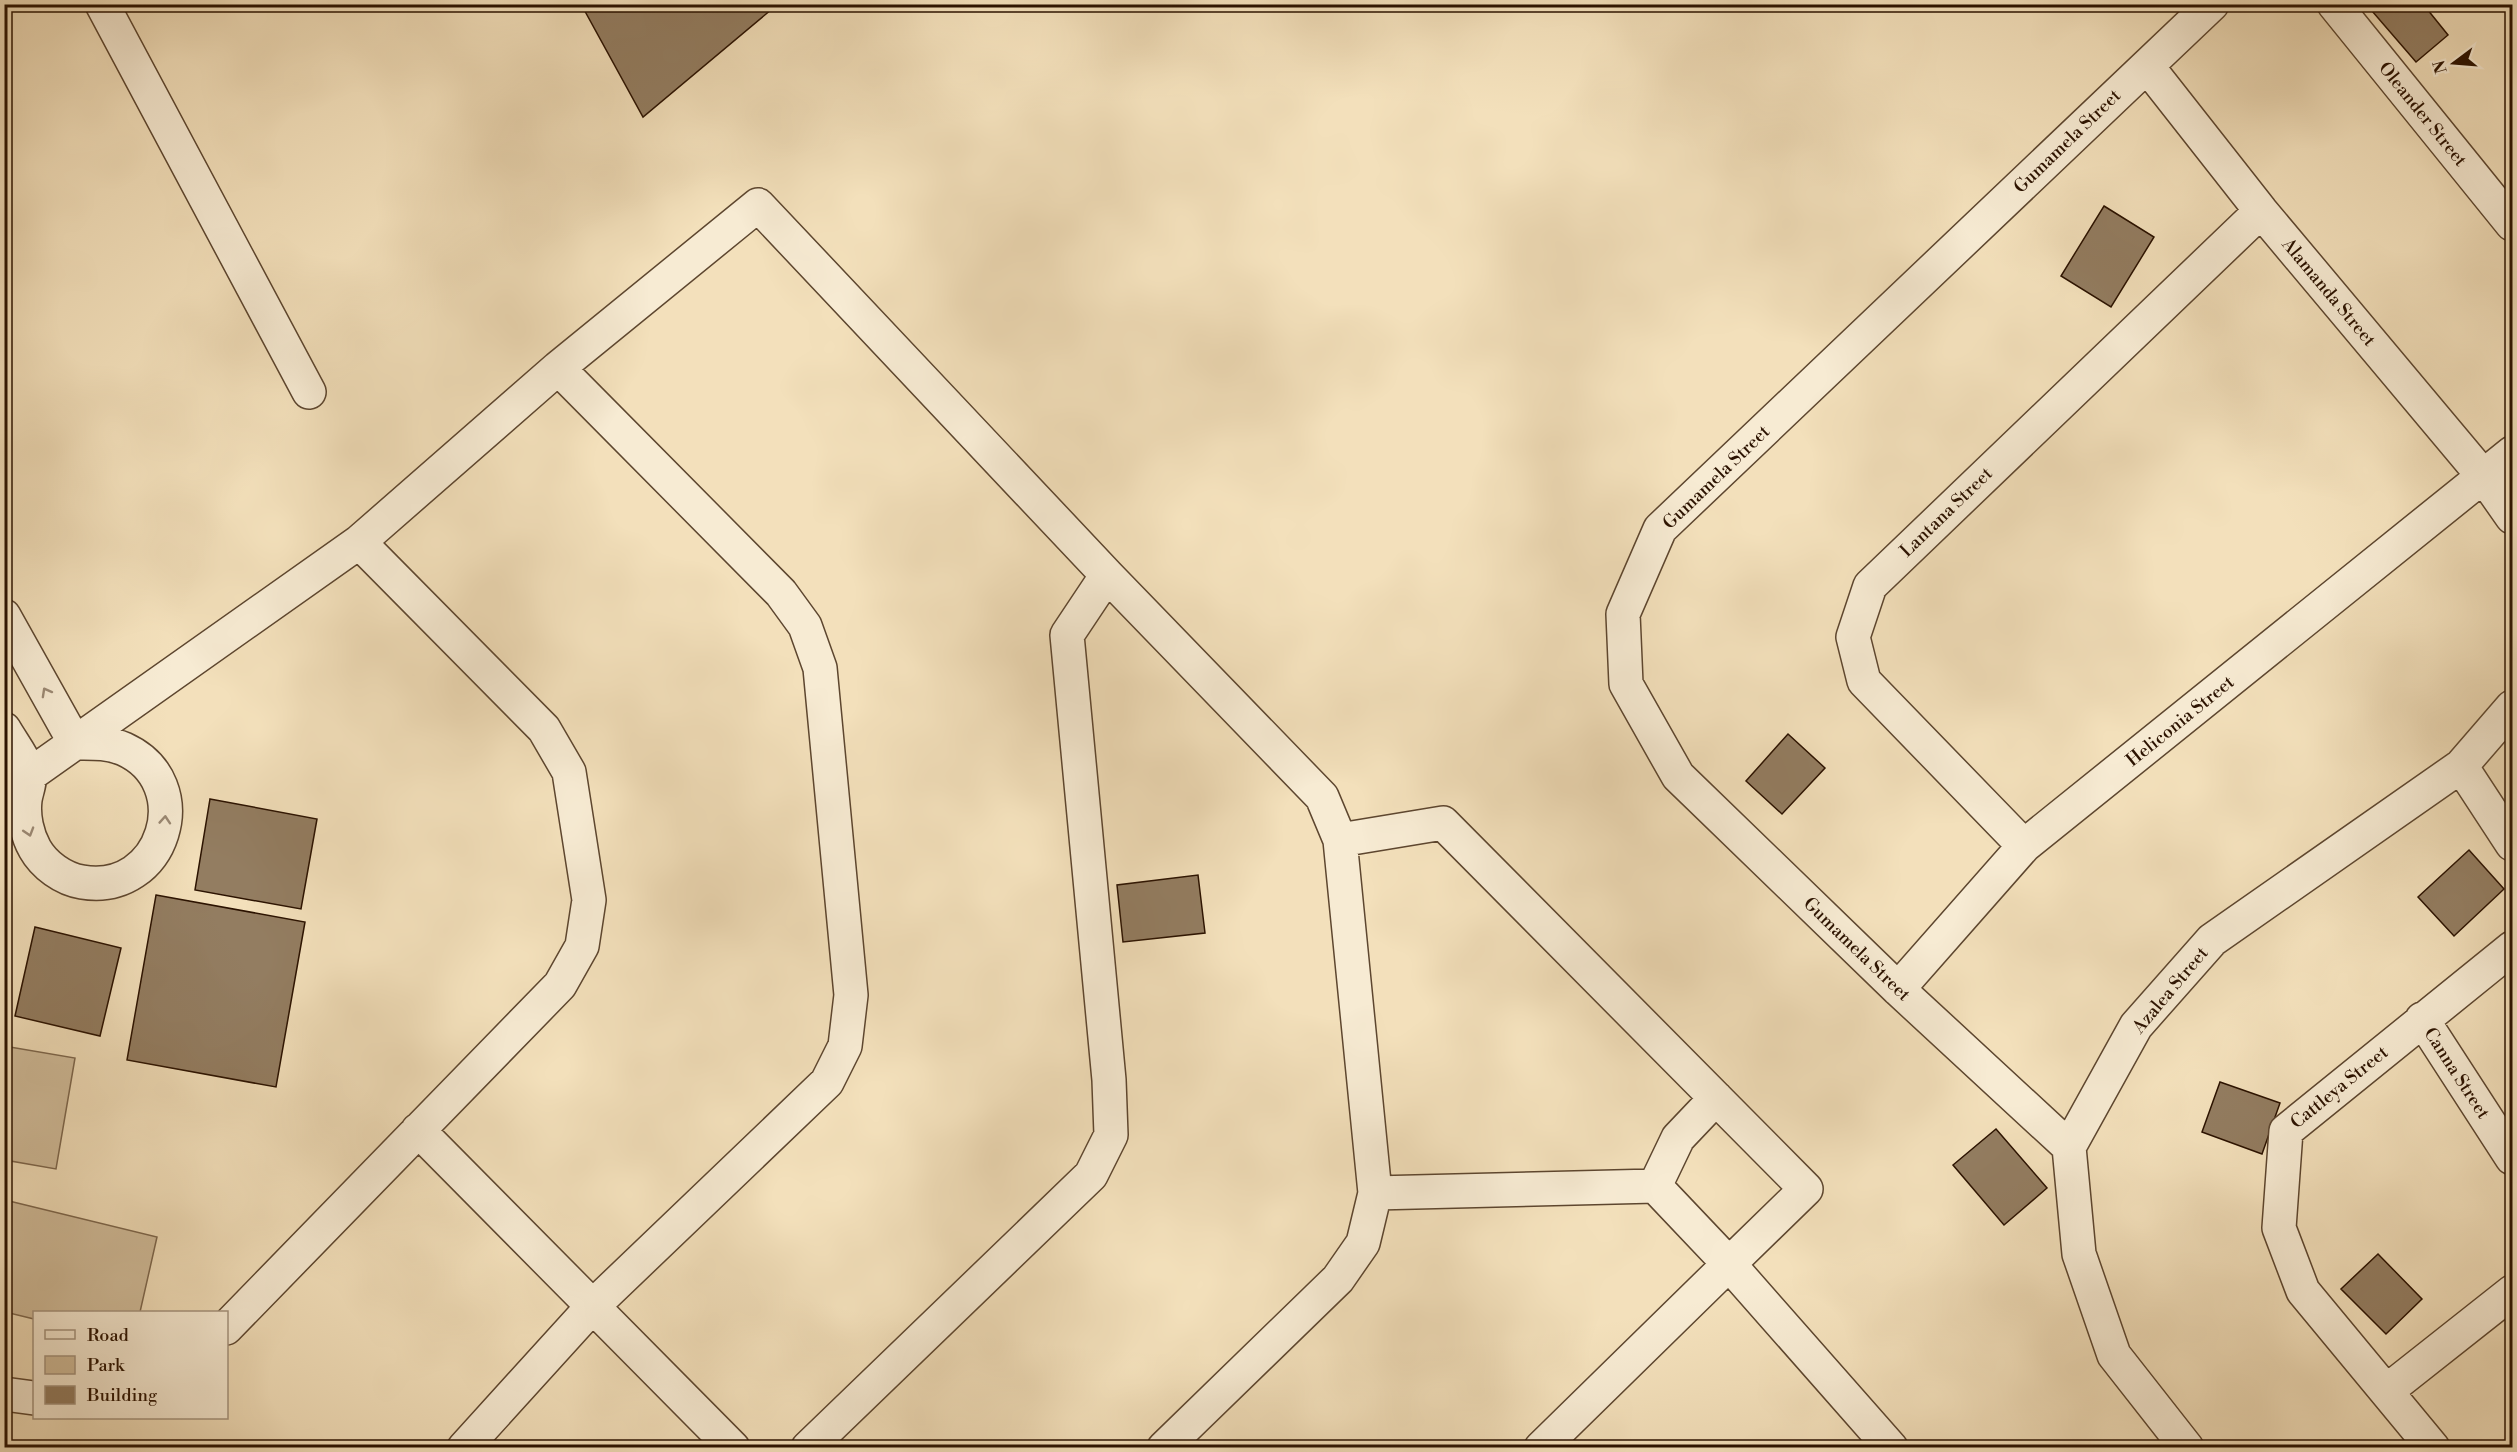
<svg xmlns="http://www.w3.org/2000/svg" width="2517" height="1452" viewBox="0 0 2517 1452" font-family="'Libre Bodoni',serif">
<rect width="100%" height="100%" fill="#f3e0bb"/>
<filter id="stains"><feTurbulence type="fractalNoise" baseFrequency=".00333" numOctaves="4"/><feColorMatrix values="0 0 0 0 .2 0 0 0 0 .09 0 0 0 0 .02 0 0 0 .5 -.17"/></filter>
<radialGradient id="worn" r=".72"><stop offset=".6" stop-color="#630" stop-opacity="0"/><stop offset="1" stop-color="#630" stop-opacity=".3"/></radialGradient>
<path fill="#d1bd9b" stroke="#7e684e" stroke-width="1.5" d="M4,1046L75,1058L56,1169L5,1160Z
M5,1200L157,1237L140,1312H34V1319L5,1312Z"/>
<path fill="#937d61" stroke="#2b1200" stroke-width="1.5" d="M581,4H778L643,117Z
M2366,4H2423L2448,35L2416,62Z
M2104,206L2154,237L2111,307L2061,276Z
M1788,734L1825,768L1782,814L1746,781Z
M210,799L317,819L301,909L195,890Z
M2469,850L2504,889L2454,936L2418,897Z
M1198,875L1205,933L1123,942L1117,885Z
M156,895L305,922L276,1087L127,1060Z
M35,927L121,948L100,1036L15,1016Z
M2220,1082L2280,1103L2262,1154L2202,1132Z
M1996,1129L2047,1188L2004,1225L1953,1165Z
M2378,1254L2422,1299L2386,1334L2341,1289Z"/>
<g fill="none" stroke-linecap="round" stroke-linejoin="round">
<g stroke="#5d462f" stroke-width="36">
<path id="minor" d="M102,4L309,392
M2334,4L2512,224
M2147,66L2261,211L2484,477L2512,517
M4,616L75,743C91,743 108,742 124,749C199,783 164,896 82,882C63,879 44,865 35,849C27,835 23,816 25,800C26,792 31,781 29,773C24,758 12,743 4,729
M2461,766L2512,844
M4,793L359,542L558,368L758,205L1107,575L1322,797L1340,840L1375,1193L1363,1243L1338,1279L1164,1448
M1340,840L1443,823L1806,1189L1729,1264L1655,1186L1678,1138L1716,1098
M2024,846L1864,681L1853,637L1870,586L2261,211
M1898,989L2024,846L2512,453
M2422,1019L2512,1158
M418,1130L733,1448
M2069,1147L1898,989L1678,776L1626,684L1623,614L1660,529L2212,4
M1375,1193L1655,1186
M226,1328L560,985L582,946L589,900L569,772L544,729L359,542
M2388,1390L2512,1292
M4,1394L34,1398
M464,1448L592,1307L827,1082L845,1046L851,995L820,668L805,626L781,593L558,368
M808,1448L1091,1175L1111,1135L1109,1080L1067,635L1107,575
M1541,1448L1729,1264L1891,1448
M2187,1448L2114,1355L2079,1254L2069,1147L2136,1026L2212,940L2461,766L2512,707
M2433,1448L2303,1291L2279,1228L2286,1131L2512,948"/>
</g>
<use href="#minor" stroke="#f7ebd3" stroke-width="33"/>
</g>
<defs><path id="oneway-chevron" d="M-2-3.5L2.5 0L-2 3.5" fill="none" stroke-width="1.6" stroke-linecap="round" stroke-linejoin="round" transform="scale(1.5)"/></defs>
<g stroke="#9b8974">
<use href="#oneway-chevron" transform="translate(46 692) rotate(-119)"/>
<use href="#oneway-chevron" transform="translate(165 820) rotate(-86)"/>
<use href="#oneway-chevron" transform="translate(29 832) rotate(73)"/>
</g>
<g text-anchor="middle" stroke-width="4.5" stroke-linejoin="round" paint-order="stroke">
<g font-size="18" fill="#2b1200" stroke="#f7ebd3">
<text transform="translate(2423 114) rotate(51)" y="6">Oleander Street</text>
<text transform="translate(2067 141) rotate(-44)" y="6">Gumamela Street</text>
<text transform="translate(2329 292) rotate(50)" y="6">Alamanda Street</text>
<text transform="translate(1716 477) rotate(-44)" y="6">Gumamela Street</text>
<text transform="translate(1946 512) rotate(-44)" y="6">Lantana Street</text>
<text transform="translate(2180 721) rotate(-39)" y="6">Heliconia Street</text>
<text transform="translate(1857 949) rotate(44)" y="6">Gumamela Street</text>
<text transform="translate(2170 990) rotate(-50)" y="6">Azalea Street</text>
<text transform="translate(2457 1073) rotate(57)" y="6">Canna Street</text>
<text transform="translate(2339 1087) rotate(-39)" y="6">Cattleya Street</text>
</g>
</g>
<rect width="2517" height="1452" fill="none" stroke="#f3e0bb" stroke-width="24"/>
<rect x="6" y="6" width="2505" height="1440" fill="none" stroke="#2b1200" stroke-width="3"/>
<rect x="12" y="12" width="2493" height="1428" fill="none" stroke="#2b1200" stroke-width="1.5"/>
<rect x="33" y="1311" width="195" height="108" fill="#f7ebd3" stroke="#a5947f" stroke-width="1.5"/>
<rect x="45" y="1330" width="30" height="9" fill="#f7ebd3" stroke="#a5947f" stroke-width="1.5"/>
<text x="87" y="1341" font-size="18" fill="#2b1200">Road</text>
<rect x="45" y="1356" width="30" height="18" fill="#d1bd9b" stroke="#a5947f" stroke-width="1.5"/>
<text x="87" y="1371" font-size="18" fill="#2b1200">Park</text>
<rect x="45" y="1386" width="30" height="18" fill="#937d61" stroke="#a5947f" stroke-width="1.5"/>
<text x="87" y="1401" font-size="18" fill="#2b1200">Building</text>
<g transform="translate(2454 63) rotate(254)" stroke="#f7ebd3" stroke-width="4.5" paint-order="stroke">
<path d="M0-4.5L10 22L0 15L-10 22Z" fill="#2b1200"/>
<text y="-9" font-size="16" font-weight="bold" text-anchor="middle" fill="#2b1200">N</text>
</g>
<rect width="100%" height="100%" filter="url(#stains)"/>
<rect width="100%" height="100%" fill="url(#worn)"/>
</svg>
